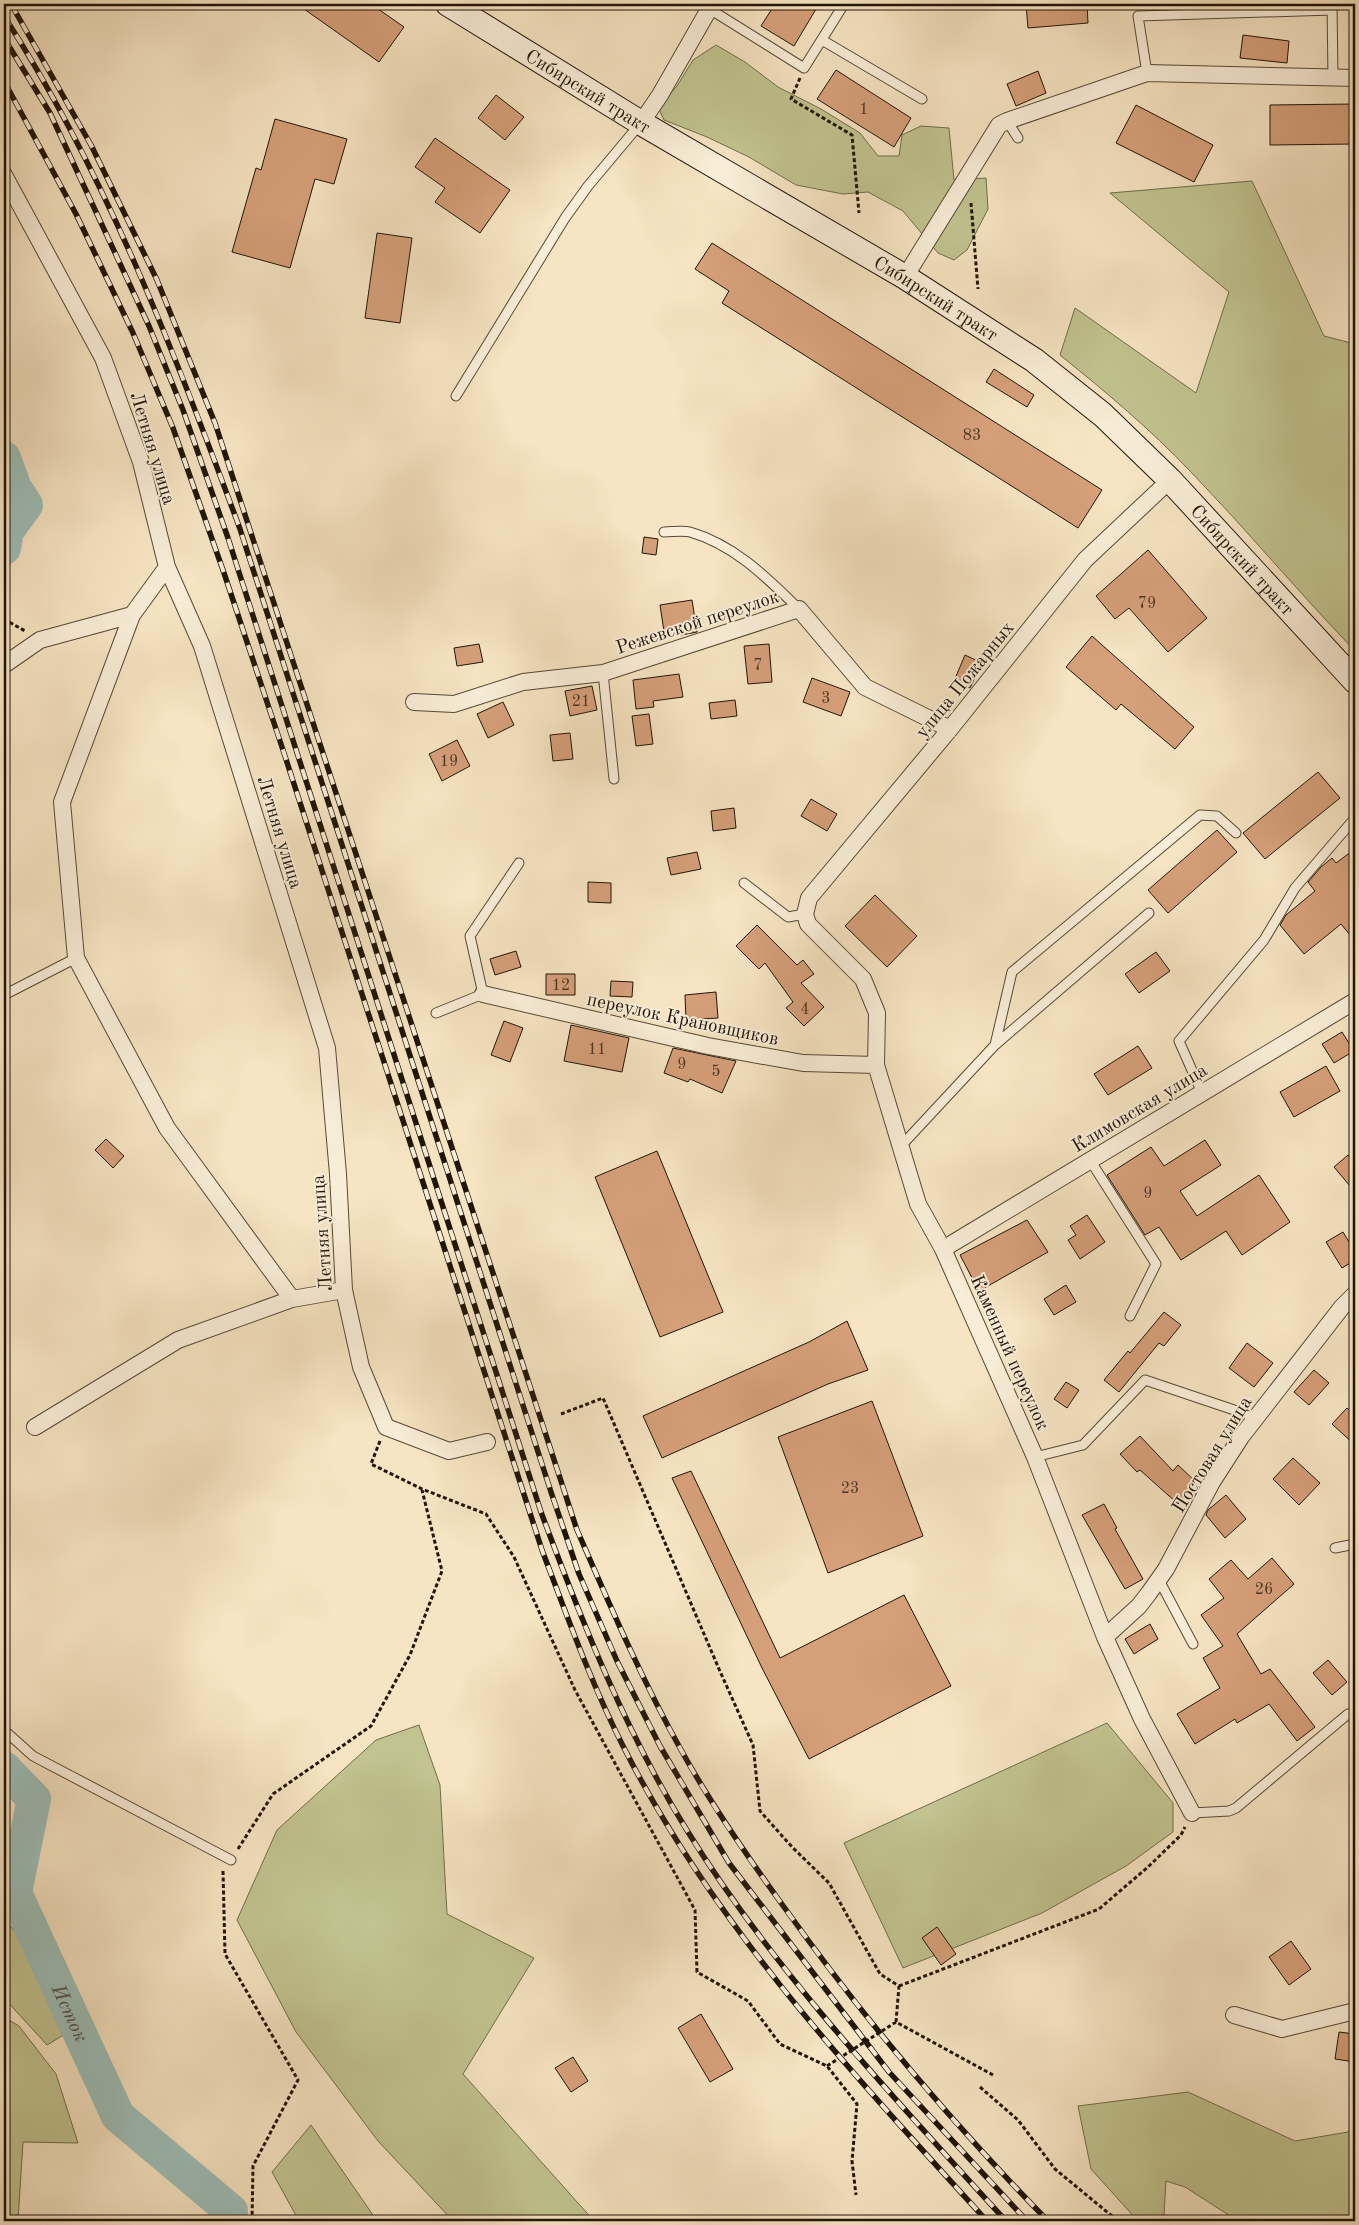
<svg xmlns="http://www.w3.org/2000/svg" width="1359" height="2225" viewBox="0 0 1359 2225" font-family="'Old Standard TT',serif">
<rect width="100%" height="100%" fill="#f6e4c2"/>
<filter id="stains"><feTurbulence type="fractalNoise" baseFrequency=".004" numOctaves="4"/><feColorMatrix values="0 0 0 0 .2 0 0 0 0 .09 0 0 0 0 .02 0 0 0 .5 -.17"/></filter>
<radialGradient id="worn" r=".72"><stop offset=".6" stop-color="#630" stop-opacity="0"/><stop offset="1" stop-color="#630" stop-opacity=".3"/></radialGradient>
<path fill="#c1c390" stroke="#706c4c" d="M716,45L745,62L778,87L821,109L860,133L878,156H899L902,135L921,126L949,128L954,180L986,178L988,209L967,250L954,260L938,253L903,211L868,192L843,194L796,185L749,157L707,137L664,120L658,107L677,86L693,60Z
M1252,181L1324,336L1355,344V651C1299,593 1247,530 1191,472C1150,429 1106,392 1060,355L1075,308L1196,393L1229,292L1110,193Z
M1107,1723L1173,1803V1832L1126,1866L1042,1913L903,1968L844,1843Z
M419,1725L440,1785L447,1914L534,1958L463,2074L594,2221H453L378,2141L296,2032L237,1920L277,1830L376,1740Z
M4,1918L85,2022L47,2045L4,1998Z
M4,2017L19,2026L56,2074L78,2143L23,2142L18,2221H4Z
M1188,2092L1295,2141L1348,2132L1355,2122V2221H1238L1185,2187L1166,2181L1164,2215L1137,2220L1091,2169L1078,2106Z
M311,2125L377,2221H299L272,2172Z"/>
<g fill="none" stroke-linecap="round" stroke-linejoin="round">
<g stroke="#9dbeb8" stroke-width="34">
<path d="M4,458L15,488L26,505L7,531L4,548"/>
<path id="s1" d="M4,1768L34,1799L15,1893L118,2116L231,2211V2221"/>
</g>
</g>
<path fill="#d59f79" stroke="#201508" d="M297,4H371L404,27L379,62Z
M775,4H819L794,46L761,26Z
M1026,4H1087L1088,23L1028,28Z
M1243,35L1289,41L1287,63L1240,58Z
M836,70L911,118L894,147L817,99Z
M1038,71L1046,93L1016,106L1007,84Z
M496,95L524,117L505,140L478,118Z
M1355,104V144L1270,145V105Z
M1136,105L1213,145L1194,182L1116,143Z
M275,119L347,139L334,184L315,179L290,268L232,252L256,168L261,170Z
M435,138L510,190L480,233L435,202L445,188L415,167Z
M377,233L412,238L400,323L365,318Z
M712,243L1102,490L1078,528L722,303L729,291L695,269Z
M994,369L1034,395L1027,407L986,382Z
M644,537L658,539L656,555L642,553Z
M1148,550L1207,618L1168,652L1129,608L1115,619L1096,596Z
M692,600L697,632L665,638L660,605Z
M1092,636L1194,727L1175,749L1121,704L1116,710L1066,667Z
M479,644L483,662L457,666L454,648Z
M769,644L772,682L748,684L744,646Z
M965,655L982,663L970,688L954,681Z
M679,674L683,697L653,701L654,707L636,709L633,680Z
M812,678L850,692L841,716L803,702Z
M592,686L597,710L570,716L565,691Z
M735,700L737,716L711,719L709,703Z
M503,702L514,725L488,738L477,714Z
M649,714L653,744L636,746L632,716Z
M570,733L573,759L553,761L550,735Z
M457,740L470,766L442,781L429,754Z
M1318,772L1340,798L1265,859L1243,833Z
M811,799L837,814L827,831L801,816Z
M734,808L736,828L713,831L711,811Z
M1217,830L1237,852L1168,913L1148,890Z
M1355,849V941L1341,924L1304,954L1280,925L1286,915L1315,891L1308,882L1321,867L1332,858L1336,863Z
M697,852L701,869L671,875L667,858Z
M588,882L611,883V903L588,902Z
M875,895L917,936L887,967L845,926Z
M757,925L797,965L803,960L814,974L801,983L824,1007L804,1026L786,1008L793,1002L765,963L759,969L736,946Z
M516,951L521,967L495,975L490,959Z
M1156,952L1170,971L1139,993L1125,974Z
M546,974H575V995H546Z
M611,981L633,982L632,997L610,996Z
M716,992L718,1018L686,1020L685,995Z
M504,1021L523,1028L510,1062L491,1055Z
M571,1025L629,1038L622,1072L564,1061Z
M1342,1032L1354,1051L1334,1063L1322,1044Z
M1138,1046L1152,1068L1108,1095L1094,1074Z
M673,1048L736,1061L722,1093L690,1079L688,1082L664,1073Z
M1326,1066L1340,1091L1294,1117L1280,1092Z
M106,1139L124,1156L113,1168L95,1150Z
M1205,1140L1221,1165L1180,1191L1197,1216L1259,1175L1290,1222L1242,1255L1226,1231L1181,1260L1159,1227L1145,1235L1107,1175L1151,1147L1164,1166Z
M657,1151L723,1312L660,1337L595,1177Z
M1348,1155L1355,1164V1192L1334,1167Z
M1087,1215L1105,1242L1080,1259L1068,1240L1076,1235L1070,1226Z
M1027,1220L1048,1252L979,1291L960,1255Z
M1343,1232L1355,1252V1260L1342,1268L1326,1242Z
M1066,1285L1076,1302L1054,1315L1044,1299Z
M1164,1312L1181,1325L1164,1346L1159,1343L1119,1392L1104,1380L1128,1351L1130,1353Z
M847,1321L868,1370L828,1384L662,1458L643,1416L809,1342Z
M1247,1343L1273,1363L1254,1387L1229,1368Z
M1314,1370L1329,1383L1309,1405L1294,1392Z
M1066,1382L1079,1390L1067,1408L1054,1399Z
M872,1401L923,1536L828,1573L778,1437Z
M1347,1408L1355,1415V1445L1332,1424Z
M1140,1436L1173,1471L1178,1465L1197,1483L1178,1504L1140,1470L1137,1472L1120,1454Z
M1293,1458L1320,1483L1299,1505L1273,1479Z
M691,1471L780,1658L904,1595L951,1686L809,1759L762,1668L672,1478Z
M1226,1495L1246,1519L1225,1538L1206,1515L1208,1510Z
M1104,1504L1117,1528L1115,1529L1143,1579L1125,1589L1082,1515Z
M1272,1558L1294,1584L1237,1634L1261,1674L1270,1669L1315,1727L1297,1741L1269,1704L1237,1723L1235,1719L1195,1744L1177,1714L1220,1688L1203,1658L1223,1646L1201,1615L1224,1598L1209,1579L1231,1560L1248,1579Z
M1150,1624L1158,1639L1134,1654L1125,1639Z
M1328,1660L1347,1682L1332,1695L1313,1673Z
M937,1927L956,1954L941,1965L922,1938Z
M1291,1941L1311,1969L1289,1985L1269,1957Z
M701,2014L733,2069L710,2082L678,2028Z
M1339,2032L1355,2034V2062L1335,2059Z
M573,2057L588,2081L571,2092L555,2068Z"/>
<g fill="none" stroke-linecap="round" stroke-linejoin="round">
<g stroke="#564936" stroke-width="11">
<path id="lane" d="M1332,4L1333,78
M708,8L804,68L844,4
M822,40L922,99
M1147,73L1138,16L1332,10
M1007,121L1018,138
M456,396L565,218L588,186L640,124
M664,532C672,532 682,530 690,532C735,545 767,578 799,609
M603,673L614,779
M744,883L788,917L805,914
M4,995L76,958
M436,1013L483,994L470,936L519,863
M995,1045L1149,913
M1202,1093L1179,1041L1264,940L1295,888L1355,818
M901,1146L995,1045L1012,972L1200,815L1217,816L1236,833
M1090,1160L1156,1264L1130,1316
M1035,1457L1083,1445L1145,1380L1255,1417
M1335,1548L1355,1544
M1159,1580L1193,1644
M4,1730L33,1756L231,1860
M1192,1813L1229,1811L1236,1808L1348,1714"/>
</g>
<g stroke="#564936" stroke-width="18">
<path id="street" d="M641,123L660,95L712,4
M4,175L103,358L141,462L167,567L202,646L327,1048L338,1174L344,1290L361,1367L386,1427L449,1451L487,1442
M905,277L999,125L1007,121L1147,73L1355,78
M1170,480L1085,560L950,729L809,898L805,914L808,924L863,979L877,1013L876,1065L918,1204L943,1249L1035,1457L1105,1637L1142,1719L1192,1813
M132,615L62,802L76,958L167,1128L292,1299L344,1290
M4,665L40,640L132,615L167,567
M414,702L454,704L523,682L603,673L799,609L865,687L950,729
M483,994L708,1046L803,1063L876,1065
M943,1249L1355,1001
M35,1427L178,1340L292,1299
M1105,1637L1139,1606L1149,1593L1166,1569L1212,1482L1241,1437L1342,1307L1355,1294
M1234,2015L1282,2029L1355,2011"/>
</g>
<g stroke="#201508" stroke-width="26">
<g id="secondary">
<path id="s2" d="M448,4L641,123L905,277L1034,360L1103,415L1170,480L1355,681"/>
</g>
</g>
<path stroke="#201508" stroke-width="3" stroke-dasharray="4 2.5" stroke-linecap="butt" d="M800,78L791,99L852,135L859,213
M971,203L978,289
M4,619L25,631
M561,1414L603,1398L719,1669L753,1745L760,1811L792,1847L829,1883L880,1974L899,1986
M380,1441L371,1464L422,1489L486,1514L514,1557L575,1690L695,1910L697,1972L748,2001L780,2044L827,2066L857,2104L852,2161L856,2195
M238,1849L273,1794L371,1726L410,1655L442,1571L422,1490
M223,1871L225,1954L298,2080L253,2166L252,2221
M899,1986L1099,1909L1148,1867L1181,1835L1185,1827
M896,2022L899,1986
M827,2066L896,2022L993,2075
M980,2087L1018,2120L1055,2169L1118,2221"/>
<use href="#lane" stroke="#f9edd7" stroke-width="9"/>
<use href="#street" stroke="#f9edd7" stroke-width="16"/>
<use href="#secondary" stroke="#f9edd7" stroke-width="24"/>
<g stroke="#201508" stroke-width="5.5">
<path id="rail" d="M11,4L91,145L157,280L215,423L577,1530C609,1603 641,1678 680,1748C710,1803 747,1856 784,1907C864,2019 952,2123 1048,2221
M4,16C106,174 175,353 240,529L551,1492L579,1574L617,1661L660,1746L729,1863L889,2072L1027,2221
M4,38L50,113L149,326L183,410L228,538L541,1512C582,1622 625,1731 688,1832C774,1971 896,2100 1006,2221
M4,81L76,214L133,333L173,428L224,573L283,750L542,1550C567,1616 591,1683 623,1746C714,1926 853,2074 987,2221"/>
</g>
<use href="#rail" stroke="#f9edd7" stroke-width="4" stroke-dasharray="11" stroke-linecap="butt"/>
</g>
<g text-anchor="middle" stroke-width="4" stroke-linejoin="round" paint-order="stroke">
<g font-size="16" fill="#4d3824">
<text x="864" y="114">1</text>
<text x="972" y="440">83</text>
<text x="1147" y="608">79</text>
<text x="758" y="670">7</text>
<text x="826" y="703">3</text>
<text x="581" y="706">21</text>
<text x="449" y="766">19</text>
<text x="561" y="990">12</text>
<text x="805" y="1014">4</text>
<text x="597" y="1054">11</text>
<text x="682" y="1069">9</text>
<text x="716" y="1076">5</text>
<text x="1148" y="1198">9</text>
<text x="850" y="1493">23</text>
<text x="1264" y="1594">26</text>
</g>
<g font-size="19" fill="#201508" stroke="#f9edd7">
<text dy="7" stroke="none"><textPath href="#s2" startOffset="165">Сибирский тракт</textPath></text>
<text dy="7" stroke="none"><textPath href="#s2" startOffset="570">Сибирский тракт</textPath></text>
<text transform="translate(154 448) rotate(73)" y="7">Летняя улица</text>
<text dy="7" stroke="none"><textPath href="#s2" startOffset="975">Сибирский тракт</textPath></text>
<text transform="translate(697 621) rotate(-18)" y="7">Режевской переулок</text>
<text transform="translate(964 679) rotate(-51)" y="7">улица Пожарных</text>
<text transform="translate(281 832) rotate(73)" y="7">Летняя улица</text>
<text transform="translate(683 1018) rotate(12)" y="7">переулок Крановщиков</text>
<text transform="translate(1139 1107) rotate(-31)" y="7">Климовская улица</text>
<text transform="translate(321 1233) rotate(-94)" y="7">Летняя улица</text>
<text transform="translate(1011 1352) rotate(66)" y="7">Каменный переулок</text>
<text transform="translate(1211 1454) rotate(-58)" y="7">Постовая улица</text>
</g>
<g font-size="20" font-style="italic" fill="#4c5046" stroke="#f9edd7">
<text dy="7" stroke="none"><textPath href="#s1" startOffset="271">Исток</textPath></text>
</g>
</g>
<rect width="1359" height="2225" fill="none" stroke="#f6e4c2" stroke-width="20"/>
<rect x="5" y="5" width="1349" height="2215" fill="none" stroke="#201508" stroke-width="2.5"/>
<rect x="10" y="10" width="1339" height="2205" fill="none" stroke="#201508"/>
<rect width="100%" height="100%" filter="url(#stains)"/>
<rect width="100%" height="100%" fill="url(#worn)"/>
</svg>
